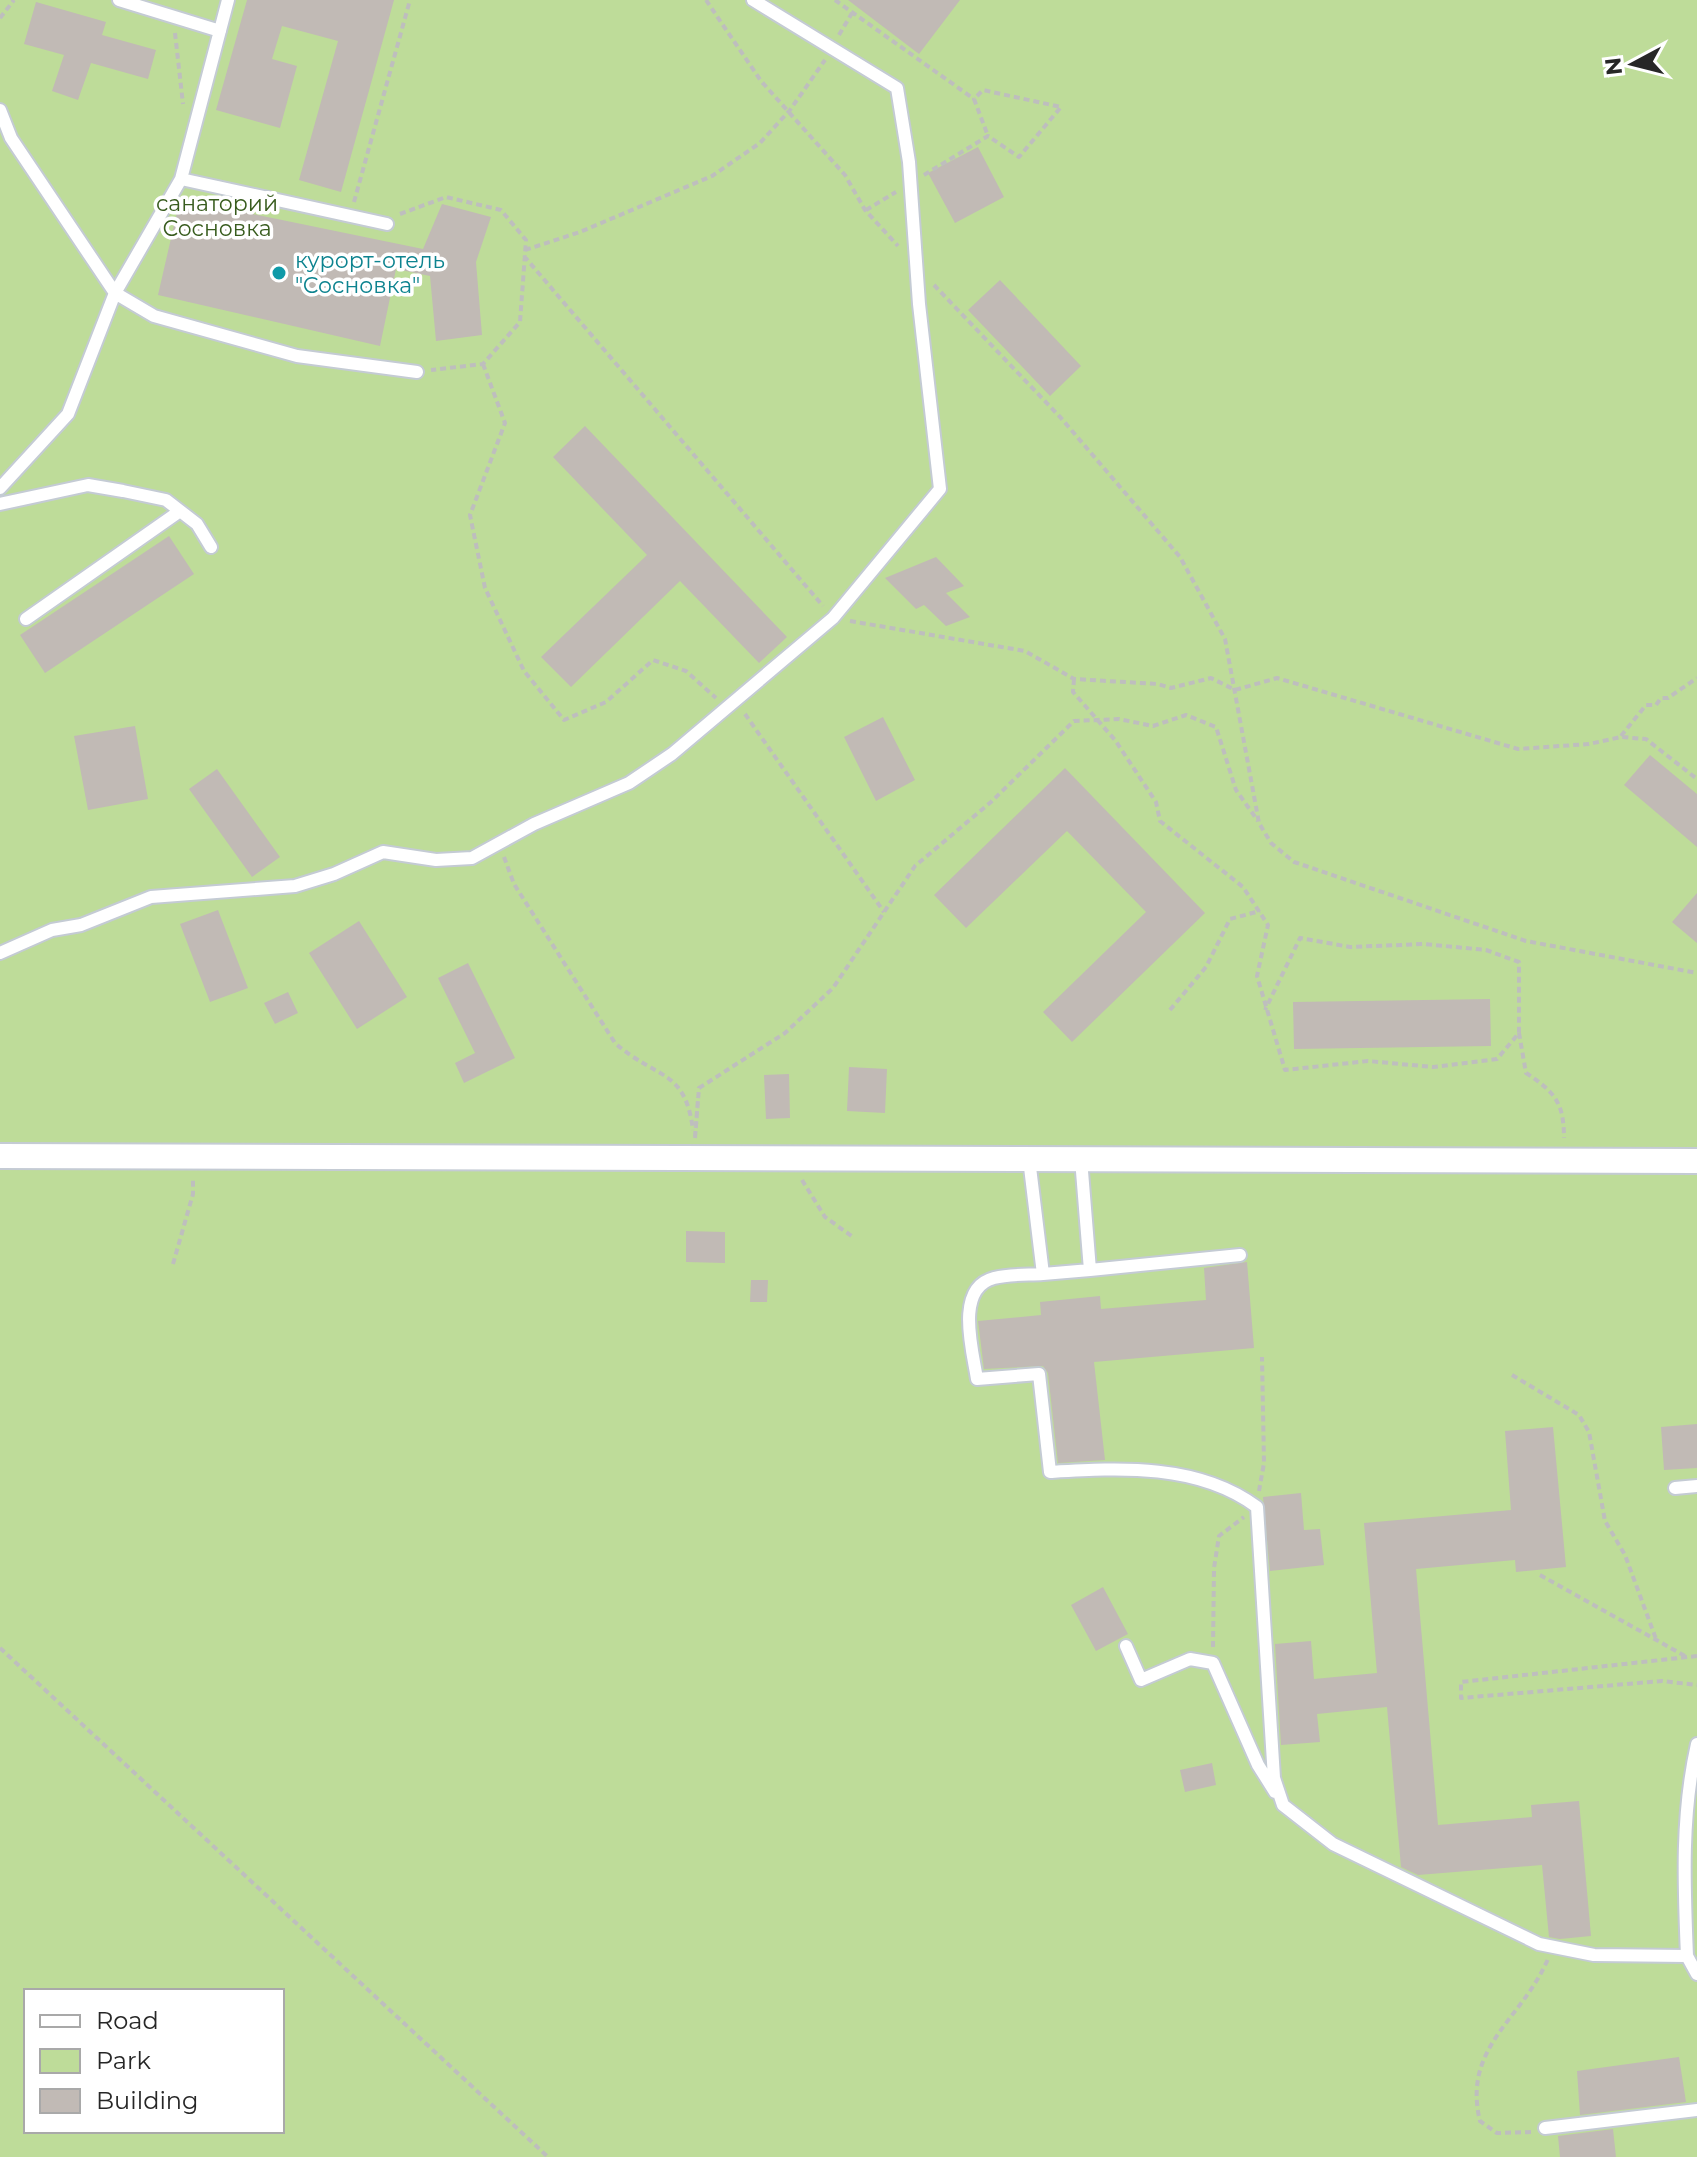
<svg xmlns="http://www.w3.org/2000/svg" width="1697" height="2157" viewBox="0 0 1697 2157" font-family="Montserrat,sans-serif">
<rect width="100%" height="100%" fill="#e8ded9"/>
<path fill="#bedc99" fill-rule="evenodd" d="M0,0H1697V2157H0ZM26,1991H282V2131H26Z"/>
<path fill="#c1bab5" d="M247,0H394L341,192L299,180L338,41L282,26L272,59L297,66L280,128L216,110Z
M848,0H960L919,54Z
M36,2L106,22L102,35L156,50L148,79L91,63L78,100L52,91L64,55L24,44Z
M978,147L1004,197L955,223L928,173Z
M180,199L423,249L442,204L491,217L476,262L482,335L436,341L430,276L396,269L380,346L158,295Z
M1000,280L1081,366L1050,396L968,310Z
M585,426L787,637L759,663L680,581L571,687L541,657L647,555L553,457Z
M169,536L194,574L45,673L20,635Z
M936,557L964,586L946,593L970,617L946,626L924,605L916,609L885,578Z
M883,717L915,780L876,801L844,737Z
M135,726L148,799L88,810L74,736Z
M1650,755L1697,794V847L1624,785Z
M1065,768L1205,913L1072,1042L1043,1012L1146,912L1067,831L966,928L934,895Z
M217,769L280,857L252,877L189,789Z
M1697,893V943L1672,922Z
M218,910L248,988L210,1002L180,924Z
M359,921L407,997L357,1029L309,953Z
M468,963L515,1058L464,1083L455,1063L475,1053L438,978Z
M288,992L298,1013L275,1024L264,1003Z
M1490,999L1491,1046L1294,1049L1293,1002Z
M849,1067L887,1069L885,1113L847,1111Z
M789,1074L790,1118L766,1119L764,1075Z
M686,1231L725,1232V1263L686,1262Z
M1247,1262L1254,1348L1094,1362L1105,1460L1058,1463L1048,1373L1043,1366L984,1369L978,1321L1041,1315L1040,1302L1100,1296L1101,1309L1206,1300L1204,1268Z
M751,1280H768L767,1302H750Z
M1697,1424V1468L1664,1470L1661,1427Z
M1553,1427L1566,1567L1516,1572L1515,1560L1416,1569L1438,1825L1532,1817L1531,1805L1579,1801L1591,1936L1560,1939L1549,1937L1542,1865L1418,1875L1401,1867L1387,1707L1317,1714L1320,1742L1281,1745L1275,1644L1311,1641L1314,1679L1377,1673L1364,1523L1511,1510L1505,1431Z
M1301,1493L1304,1530L1320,1529L1324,1565L1270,1571L1263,1497Z
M1103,1587L1128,1634L1096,1651L1071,1605Z
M1212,1763L1216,1785L1185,1792L1180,1770Z
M1679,2057L1686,2102L1580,2115L1577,2071Z
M1613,2129L1616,2157H1560L1558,2136Z"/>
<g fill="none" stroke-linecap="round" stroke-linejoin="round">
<g stroke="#c4cbd4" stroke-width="16">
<path id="service" d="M119,0L220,31
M0,110L11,138L115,293L154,316L297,356L417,372
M181,179L228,0
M0,488L68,414L115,293L181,179L387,224
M0,504L88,485L123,491L166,500L197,524L211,547
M26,619L180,511
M0,953L52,930L81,925L151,897L295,886L334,874L383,852L436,860L472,858L534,824L629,783L672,754L833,618L940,489L919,304L909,162L897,88L753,0
M1029,1159L1043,1274L1090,1270L1081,1159
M1090,1270L1240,1255
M1043,1274C1027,1275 1009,1274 994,1278C954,1288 973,1352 977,1379L1039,1374L1050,1472C1119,1468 1198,1463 1257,1507L1274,1778L1283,1805L1333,1844L1539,1944L1594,1955L1687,1956C1684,1884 1681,1815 1697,1744
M1675,1488L1697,1486
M1126,1646L1141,1680L1190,1659L1213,1663L1258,1765L1275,1792
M1687,1956L1697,1974
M1545,2128L1697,2110"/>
</g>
<g stroke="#c4cbd4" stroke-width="28">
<path id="minor" d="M0,1156L1697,1161"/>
</g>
<path stroke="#bebebe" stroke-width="4" stroke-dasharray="6 4" stroke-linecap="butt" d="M706,0L761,81L845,175L865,210L898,246
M835,0L974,99
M0,18L14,0
M175,33L183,104
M839,35L852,13
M924,175L988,136L1019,157L1061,107L983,90L974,99L988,136
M354,202L410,0
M866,210L896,192
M400,214L446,197L501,210L526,240L520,322L483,364L431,370
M525,250L580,232L712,176L760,143L790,110L825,60
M524,256L823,606
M934,285L1061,418L1180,557L1225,639L1259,823L1271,843L1294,862L1526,941L1697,973
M483,364L505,423L470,515L485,588L524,671L564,720L606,702L653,660L686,671L716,698
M850,621L1025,651L1074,679L1158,684L1171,688L1211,678L1235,690L1277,678L1518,749L1589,744L1621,737L1646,739L1697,779
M1074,679L1073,692L1115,740L1156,802L1160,821L1243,887L1268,925L1257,976L1285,1070L1368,1061L1433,1067L1497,1059L1519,1033V962L1486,950L1424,944L1350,947L1300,938L1265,1010
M745,714L884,912
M1621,736L1646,705H1656L1661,698H1668L1697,678
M504,857L514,884L615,1043C657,1080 685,1068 693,1130
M1170,1010L1206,967L1230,919L1260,911
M1519,1033L1526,1073C1555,1092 1564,1103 1564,1138
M695,1137L698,1099
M695,1138L699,1088L785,1033L833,988L915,866L991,802L1074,721L1119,719L1153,726L1186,715L1216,727L1236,790L1258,821
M802,1180L825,1217L853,1237
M173,1264L193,1194V1178
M1512,1375L1579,1415L1589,1432L1605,1521L1625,1555L1656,1639
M1259,1491L1264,1463L1262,1357
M1540,1575L1685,1656
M1213,1647L1214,1568L1219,1536L1244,1517
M0,1648L548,2157
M1697,1656L1461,1682V1698L1662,1681L1697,1685
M1531,2132L1497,2133L1480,2121C1462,2047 1521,2021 1548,1959"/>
<use href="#service" stroke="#fff" stroke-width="12"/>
<use href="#minor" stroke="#fff" stroke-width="24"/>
</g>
<circle fill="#0f9aa8" stroke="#fff" stroke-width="3" cx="279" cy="273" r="8"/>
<g text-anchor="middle" stroke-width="7" stroke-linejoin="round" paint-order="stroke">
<g font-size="22" fill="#385c1e" stroke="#fff">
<text x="217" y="211">санаторий<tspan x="217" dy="25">Сосновка</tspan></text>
</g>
<g font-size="22" fill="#0d838f" stroke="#fff" text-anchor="start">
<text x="295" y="268">курорт-отель<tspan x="295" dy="25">"Сосновка"</tspan></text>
</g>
</g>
<rect x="24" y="1989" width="260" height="144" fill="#ffffff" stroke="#a9a9a9" stroke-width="2"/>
<rect x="40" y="2015" width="40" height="12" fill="#ffffff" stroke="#a9a9a9" stroke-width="2"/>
<text x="96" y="2029" font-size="24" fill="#272727">Road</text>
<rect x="40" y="2049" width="40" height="24" fill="#bedc99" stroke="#a9a9a9" stroke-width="2"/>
<text x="96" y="2069" font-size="24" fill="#272727">Park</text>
<rect x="40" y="2089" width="40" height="24" fill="#c1bab5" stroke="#a9a9a9" stroke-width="2"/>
<text x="96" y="2109" font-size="24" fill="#272727">Building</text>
<g transform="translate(1633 64) rotate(263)" stroke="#ffffff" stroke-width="6" paint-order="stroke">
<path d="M0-6L14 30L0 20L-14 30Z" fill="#272727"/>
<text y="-12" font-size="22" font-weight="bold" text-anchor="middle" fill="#272727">N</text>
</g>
</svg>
